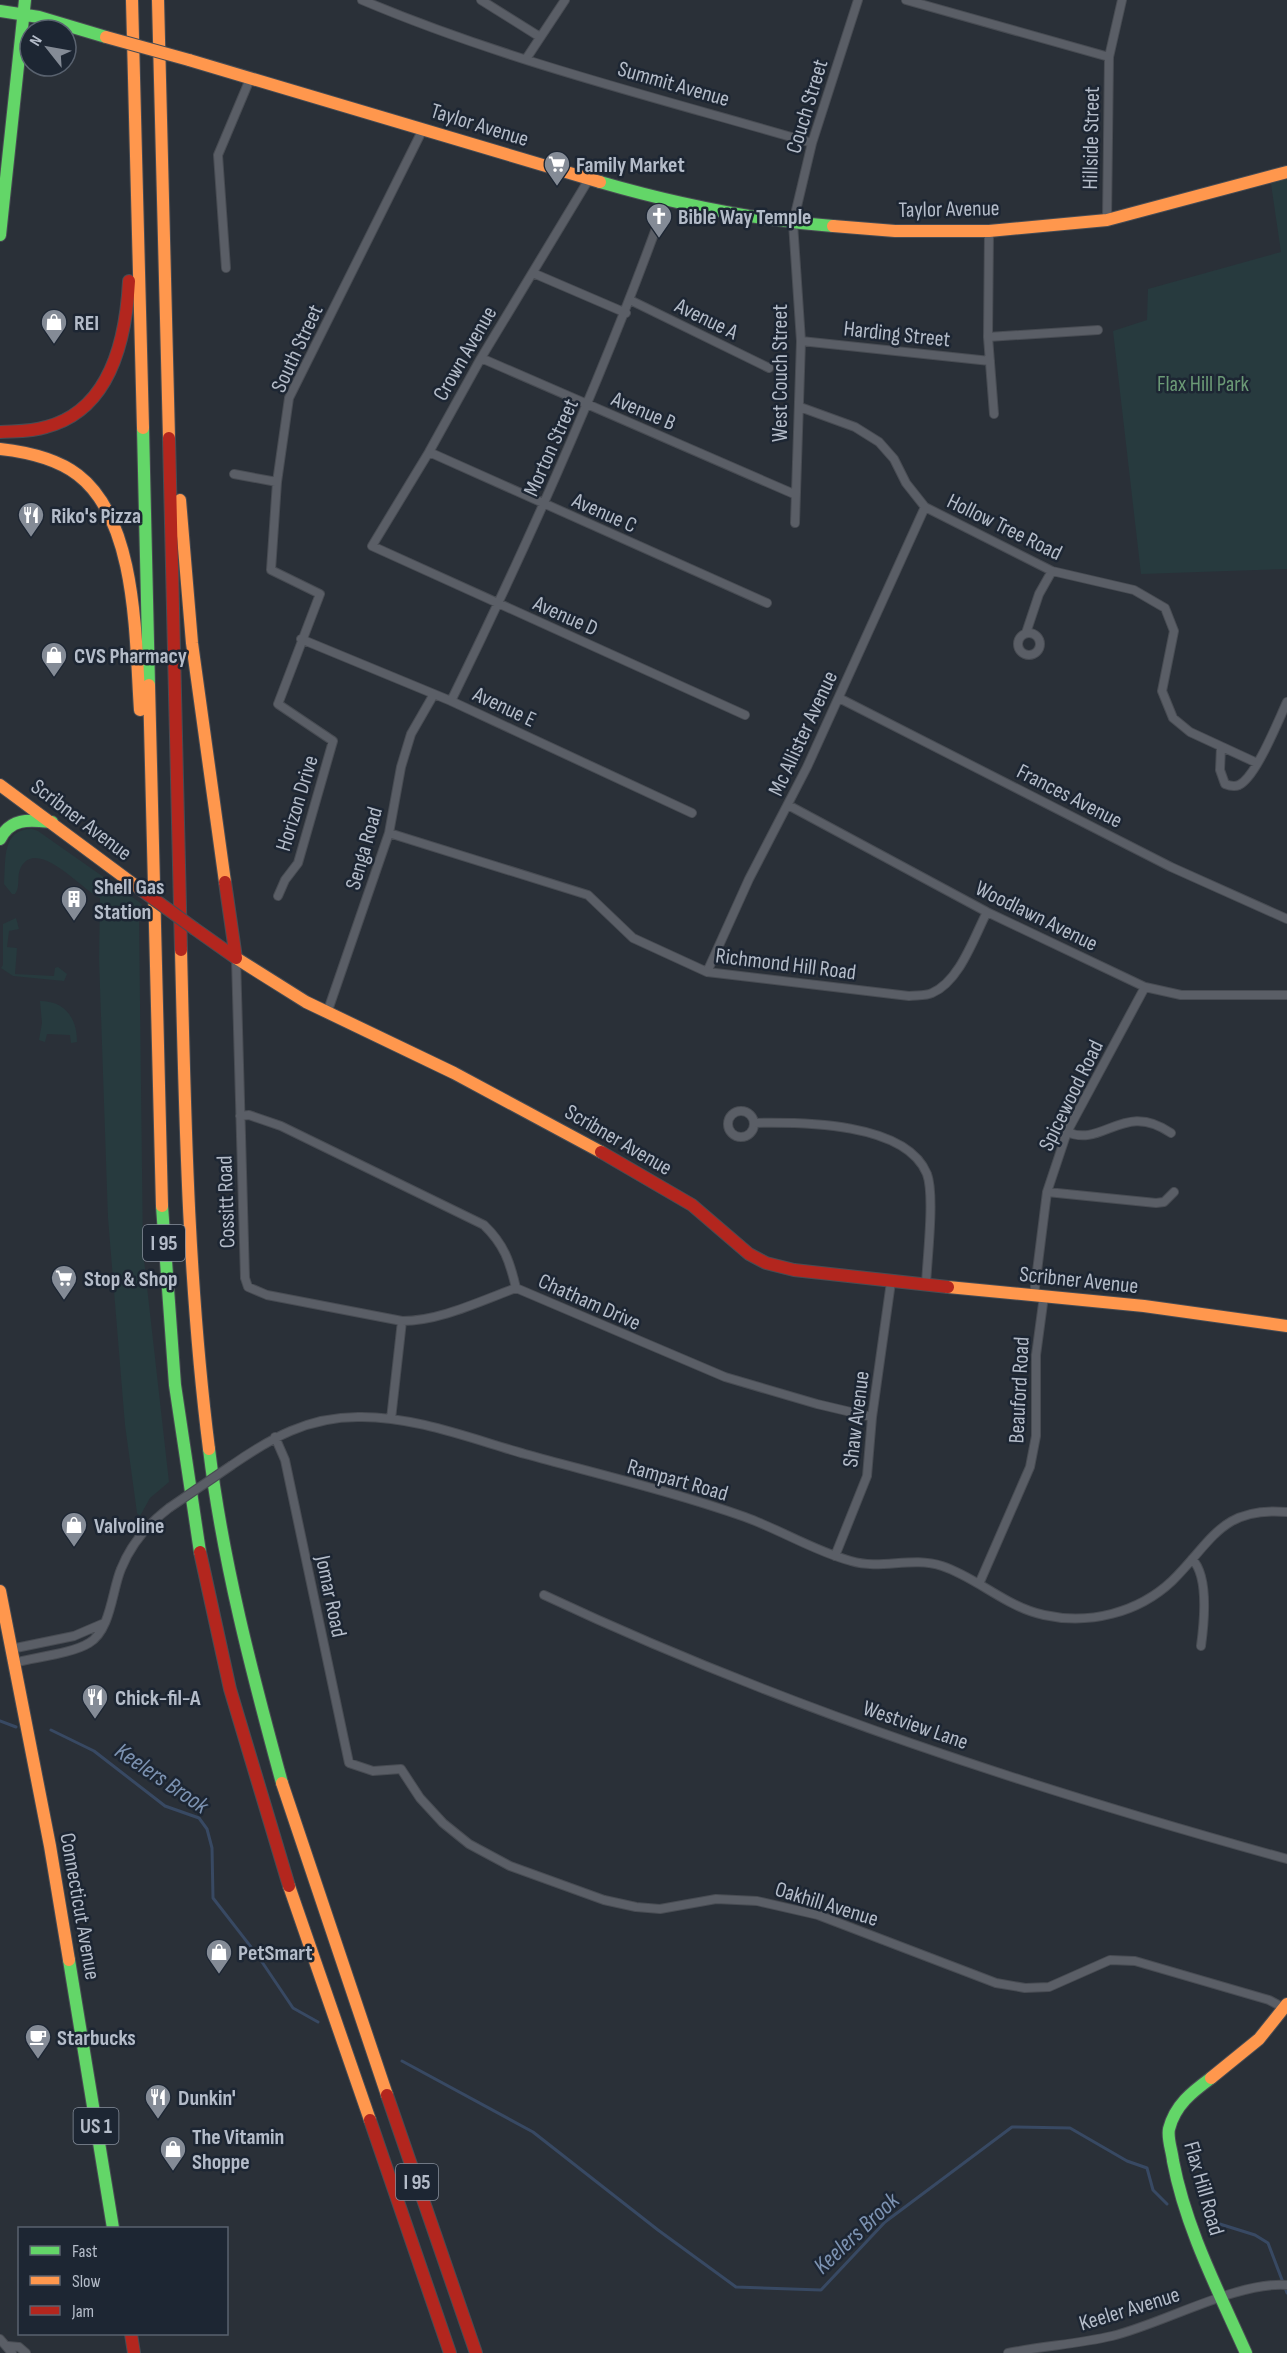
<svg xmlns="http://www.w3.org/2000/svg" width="1287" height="2353" viewBox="0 0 1287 2353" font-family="'Sofia Sans Condensed',sans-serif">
<rect width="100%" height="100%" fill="#2a3038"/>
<path fill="#273a3e" d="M1287,174V569L1141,574L1113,331L1147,320L1148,289L1281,252L1270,177Z
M32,829L38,831L142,904L139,918L143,1251L169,1482L150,1498L140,1516L137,1513L125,1425L108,1218L99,958L100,898C83,891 38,837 21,867C16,876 21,886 15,894H12L4,884C6,861 1,829 32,829Z
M16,918L19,929L9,931L7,947L17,948L15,974L54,976L55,968L58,967L67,974L64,981L13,976L1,968L3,965V924Z
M40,1001C65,1001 77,1018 77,1042L71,1043L70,1035L47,1034L45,1042L39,1040L42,1023Z"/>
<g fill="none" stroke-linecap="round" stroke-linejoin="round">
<path stroke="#384963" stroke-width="3" d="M0,1721L16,1727
M51,1730L94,1751L165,1806L199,1818L207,1829L212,1848L213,1898L258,1956L293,2008L318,2022
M402,2061L533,2132L658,2230L736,2287L821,2290L885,2222L1012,2127L1070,2128L1127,2161L1147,2168L1153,2190L1167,2204
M1207,2220L1255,2235L1268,2243L1287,2293"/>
<g stroke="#484c53" stroke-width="10">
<path id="street" d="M362,0C506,61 662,99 812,143
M481,0L540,37
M906,0L1109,57
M526,59L565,0
M589,179L481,358L429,452L372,546L745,715
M1107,220L1109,57L1122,0
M989,231L988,337L994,414
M226,268L218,155L250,79
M533,273L626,313
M630,300L769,368
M988,337L1098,330
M801,341L990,361
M481,358L794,494
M800,407L855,427L879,442L894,459L906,483L925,507L1052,571L1134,590L1165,608L1174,631L1162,691L1173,718L1190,732L1257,763
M429,452L767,603
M234,474L277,482
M795,523L801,341L793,223L812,143L858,0
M1018 644a11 11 0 1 1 22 0a11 11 0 1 1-22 0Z
M1026,633L1039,594L1052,571
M301,639L451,701L692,813
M839,698L1171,867L1287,919
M451,701C532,536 604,374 666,201
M1221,747L1220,770L1225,784C1230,786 1234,787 1239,785C1256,777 1278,721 1287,702
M788,805L987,912L1145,987L1181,995H1287
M389,833L588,895L633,938L707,972L909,996C916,995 926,996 932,993C960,981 974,937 987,912
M278,896L285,880L298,863L333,741L278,704L320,594L271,570L277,482L289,398L423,129
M236,958L245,1278L248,1287L267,1295L402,1321C440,1321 480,1301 516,1288
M707,972L749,879L807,767L925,507
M327,1013L389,833L401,767L411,734L434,694
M728 1124a13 13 0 1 1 26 0a13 13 0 1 1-26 0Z
M240,1116L249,1115L281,1126L484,1225C504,1244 510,1262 516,1288
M754,1123C802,1122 906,1122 927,1174C935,1196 927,1259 926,1285
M1067,1132C1103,1148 1124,1100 1171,1133
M1047,1192L1156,1203L1164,1202L1174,1192
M516,1288L725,1377L817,1404L872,1417
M1034,1295L1047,1192L1067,1132L1145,987
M391,1419L402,1321
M275,1437L285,1460L349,1763L373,1771L401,1769L420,1798L443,1823L469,1844L510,1866L604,1900L636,1907L660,1909L716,1899L757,1901L818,1915L996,1983L1025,1988L1049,1987L1110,1960L1135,1961L1269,2000L1284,2008
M232,1465C271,1438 308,1417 358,1417C414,1416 472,1439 525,1454C598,1474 674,1492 745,1517C781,1530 814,1551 851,1561C881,1570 912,1556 942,1566C978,1578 1006,1607 1044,1615C1089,1625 1138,1613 1172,1581C1212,1542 1221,1506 1287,1512
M835,1556L867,1476L872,1417L891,1282
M1192,1559C1209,1576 1204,1624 1201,1646
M979,1584L1030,1467L1036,1436V1355L1044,1296
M544,1595C782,1707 1034,1789 1287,1859
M11,1649L74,1636L102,1624
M14,1663C35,1657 71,1654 89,1643C111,1630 112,1590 121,1569C131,1544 148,1524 169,1508
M0,2339L12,2353
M8,2346L19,2347L26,2353
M1008,2353C1042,2346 1078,2344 1112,2336C1162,2324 1238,2281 1287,2285"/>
</g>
<g stroke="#484c53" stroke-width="14">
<path id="fast" d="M0,11L39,17L106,37
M600,182C676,204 754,220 833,226
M0,235L25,0
M143,428L149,685
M0,839C11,817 30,820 52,822
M162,1206L175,1385L200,1552
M209,1449C223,1563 252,1673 282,1783
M69,1960L113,2228
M1211,2078C1192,2092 1175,2105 1169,2129C1167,2138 1172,2151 1173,2161C1186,2229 1218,2290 1246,2353"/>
</g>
<g stroke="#484c53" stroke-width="14">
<path id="slow" d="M132,0L143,428
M158,0L169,438
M189,60L600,182
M833,226L895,231H989L1107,220L1287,172
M0,449C27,452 56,458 78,475C138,521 135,641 140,710
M180,500L192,643L225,882
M149,685L162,1206
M0,785L140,889
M181,950C185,1117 188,1283 209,1449
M236,958L306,1002L454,1073L601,1152
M948,1287L1144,1306L1287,1326
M0,1591L50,1846L69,1960
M282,1783L387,2095
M289,1886L370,2120
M1211,2078L1259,2039L1287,2004"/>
</g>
<g stroke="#484c53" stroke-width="14">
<path id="jam" d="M0,432C15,431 31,432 46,427C111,410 126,339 129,281
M169,438L181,950
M225,882L236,958
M195,929L236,958
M601,1152L692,1205L749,1254L766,1263L794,1270L948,1287
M200,1552L230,1689L289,1886
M387,2095L476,2353
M370,2120L450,2353
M131,2334L134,2353"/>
</g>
<use href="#street" stroke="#5a5e66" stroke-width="8"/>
<use href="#fast" stroke="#63d668" stroke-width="12"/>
<use href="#slow" stroke="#ff974d" stroke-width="12"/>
<use href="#jam" stroke="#b3261e" stroke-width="12"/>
<g stroke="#484c53" stroke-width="10" stroke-linecap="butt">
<path id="street-bridge" d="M169,1508L232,1465"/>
</g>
<g stroke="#484c53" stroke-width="14" stroke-linecap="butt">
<path id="slow-bridge" d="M106,37L189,60"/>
</g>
<g stroke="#484c53" stroke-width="14" stroke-linecap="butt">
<path id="jam-bridge" d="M140,889L195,929"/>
</g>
<use href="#street-bridge" stroke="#5a5e66" stroke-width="8"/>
<use href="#slow-bridge" stroke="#ff974d" stroke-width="12"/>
<use href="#jam-bridge" stroke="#b3261e" stroke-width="12"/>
</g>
<defs>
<g id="supermarket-pin" transform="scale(1.35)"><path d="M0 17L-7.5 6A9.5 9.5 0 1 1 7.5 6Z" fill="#848b96" stroke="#1d2633"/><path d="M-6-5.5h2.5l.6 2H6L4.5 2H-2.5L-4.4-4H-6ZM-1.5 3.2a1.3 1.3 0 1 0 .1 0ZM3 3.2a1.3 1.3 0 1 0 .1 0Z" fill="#fff"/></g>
<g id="church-pin" transform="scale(1.35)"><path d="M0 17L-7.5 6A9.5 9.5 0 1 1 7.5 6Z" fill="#848b96" stroke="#1d2633"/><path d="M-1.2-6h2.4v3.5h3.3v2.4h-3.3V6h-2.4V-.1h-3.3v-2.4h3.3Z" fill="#fff"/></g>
<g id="shop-pin" transform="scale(1.35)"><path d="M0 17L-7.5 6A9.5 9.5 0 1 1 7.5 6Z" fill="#848b96" stroke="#1d2633"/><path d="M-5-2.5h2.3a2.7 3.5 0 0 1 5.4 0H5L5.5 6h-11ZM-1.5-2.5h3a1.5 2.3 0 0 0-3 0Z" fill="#fff"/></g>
<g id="restaurant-pin" transform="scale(1.35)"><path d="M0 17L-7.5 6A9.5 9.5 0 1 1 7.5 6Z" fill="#848b96" stroke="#1d2633"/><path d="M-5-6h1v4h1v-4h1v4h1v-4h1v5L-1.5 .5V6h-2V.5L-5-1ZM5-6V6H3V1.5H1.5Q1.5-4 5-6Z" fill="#fff"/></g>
<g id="building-pin" transform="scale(1.35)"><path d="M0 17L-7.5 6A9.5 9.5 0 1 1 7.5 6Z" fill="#848b96" stroke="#1d2633"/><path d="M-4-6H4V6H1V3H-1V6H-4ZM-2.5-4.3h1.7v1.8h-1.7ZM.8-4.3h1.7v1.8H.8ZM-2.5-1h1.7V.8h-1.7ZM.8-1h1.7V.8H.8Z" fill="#fff"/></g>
<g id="cafe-pin" transform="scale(1.35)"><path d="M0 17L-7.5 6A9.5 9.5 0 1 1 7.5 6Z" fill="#848b96" stroke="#1d2633"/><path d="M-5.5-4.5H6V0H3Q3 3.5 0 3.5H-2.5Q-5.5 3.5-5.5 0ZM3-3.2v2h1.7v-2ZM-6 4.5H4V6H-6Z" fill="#fff"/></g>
</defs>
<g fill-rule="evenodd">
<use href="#supermarket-pin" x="557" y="164"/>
<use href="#church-pin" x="659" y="216"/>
<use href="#shop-pin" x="54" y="322"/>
<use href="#restaurant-pin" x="31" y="515"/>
<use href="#shop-pin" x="54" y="655"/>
<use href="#building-pin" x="74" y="899"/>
<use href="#supermarket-pin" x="64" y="1278"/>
<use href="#shop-pin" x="74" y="1525"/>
<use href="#restaurant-pin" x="95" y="1697"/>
<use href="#shop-pin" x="219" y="1952"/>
<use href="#cafe-pin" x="38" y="2037"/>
<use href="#restaurant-pin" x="158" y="2097"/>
<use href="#shop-pin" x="173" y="2149"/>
</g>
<g text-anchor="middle" stroke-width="5" stroke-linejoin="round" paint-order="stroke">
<g fill="#1d2633" stroke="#878f9c" stroke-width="1.5">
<rect x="143" y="1225" width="42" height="36" rx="4.5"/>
<rect x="73.5" y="2108" width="45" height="36" rx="4.5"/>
<rect x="396" y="2164" width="42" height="36" rx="4.5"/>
</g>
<g font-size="21" font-weight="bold" fill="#b4bcc9">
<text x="164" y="1250">I 95</text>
<text x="96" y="2133">US 1</text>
<text x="417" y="2189">I 95</text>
</g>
<g font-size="22" fill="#b4bcc9" stroke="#1d2633">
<text transform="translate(674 83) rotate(16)" y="8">Summit Avenue</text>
<text transform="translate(806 106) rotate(-73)" y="8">Couch Street</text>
<text transform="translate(480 124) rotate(17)" y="8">Taylor Avenue</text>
<text transform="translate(1090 138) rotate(-89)" y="8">Hillside Street</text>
<text transform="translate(949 208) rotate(-1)" y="8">Taylor Avenue</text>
<text transform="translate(707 318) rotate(26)" y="8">Avenue A</text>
<text transform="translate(897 333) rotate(6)" y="8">Harding Street</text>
<text transform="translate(296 348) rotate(-65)" y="8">South Street</text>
<text transform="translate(464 353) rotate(-60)" y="8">Crown Avenue</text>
<text transform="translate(779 373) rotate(-90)" y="8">West Couch Street</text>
<text transform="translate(644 410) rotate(23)" y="8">Avenue B</text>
<text transform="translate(550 447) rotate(-66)" y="8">Morton Street</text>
<text transform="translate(605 512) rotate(24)" y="8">Avenue C</text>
<text transform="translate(1005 526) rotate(26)" y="8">Hollow Tree Road</text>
<text transform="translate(566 615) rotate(24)" y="8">Avenue D</text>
<text transform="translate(505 706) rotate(25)" y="8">Avenue E</text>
<text transform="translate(802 733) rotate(-65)" y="8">Mc Allister Avenue</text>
<text transform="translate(1070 795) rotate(27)" y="8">Frances Avenue</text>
<text transform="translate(296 803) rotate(-73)" y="8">Horizon Drive</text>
<text transform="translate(82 819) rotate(37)" y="8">Scribner Avenue</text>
<text transform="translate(363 848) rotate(-74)" y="8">Senga Road</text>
<text transform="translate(1037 915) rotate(26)" y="8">Woodlawn Avenue</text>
<text transform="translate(786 963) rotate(7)" y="8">Richmond Hill Road</text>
<text transform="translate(1070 1095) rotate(-64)" y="8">Spicewood Road</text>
<text transform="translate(619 1139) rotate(30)" y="8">Scribner Avenue</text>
<text transform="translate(225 1202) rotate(-92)" y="8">Cossitt Road</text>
<text transform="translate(1079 1279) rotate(6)" y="8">Scribner Avenue</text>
<text transform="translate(590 1301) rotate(24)" y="8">Chatham Drive</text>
<text transform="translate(1018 1390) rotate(-87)" y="8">Beauford Road</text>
<text transform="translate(855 1419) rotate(-83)" y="8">Shaw Avenue</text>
<text transform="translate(678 1479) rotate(16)" y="8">Rampart Road</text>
<text transform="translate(332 1596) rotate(78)" y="8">Jomar Road</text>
<text transform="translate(916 1724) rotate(19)" y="8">Westview Lane</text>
<text transform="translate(827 1903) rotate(17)" y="8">Oakhill Avenue</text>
<text transform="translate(81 1906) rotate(80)" y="8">Connecticut Avenue</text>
<text transform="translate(1205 2188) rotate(74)" y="8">Flax Hill Road</text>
<text transform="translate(1129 2308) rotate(-17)" y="8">Keeler Avenue</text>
</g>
<g font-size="22" font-weight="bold" fill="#b4bcc9" stroke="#1d2633" text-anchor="start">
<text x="576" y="172">Family Market</text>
<text x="678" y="224">Bible Way Temple</text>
<text x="74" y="330">REI</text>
<text x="51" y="523">Riko's Pizza</text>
<text x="74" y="663">CVS Pharmacy</text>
<text x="94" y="894">Shell Gas<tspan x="94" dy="25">Station</tspan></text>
<text x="84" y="1286">Stop &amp; Shop</text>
<text x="94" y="1533">Valvoline</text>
<text x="115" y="1705">Chick-fil-A</text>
<text x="238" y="1960">PetSmart</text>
<text x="57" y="2045">Starbucks</text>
<text x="178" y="2105">Dunkin'</text>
<text x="192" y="2144">The Vitamin<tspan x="192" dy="25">Shoppe</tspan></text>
</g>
<g font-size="22" fill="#6b9a76" stroke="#1d2633">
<text x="1203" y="391">Flax Hill Park</text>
</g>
<g font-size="24" font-style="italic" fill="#7c92b1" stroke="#1d2633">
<text transform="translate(162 1778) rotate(34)" y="8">Keelers Brook</text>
<text transform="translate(856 2233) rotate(-43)" y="8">Keelers Brook</text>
</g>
</g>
<rect x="18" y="2227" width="210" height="108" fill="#1d2633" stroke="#59626f" stroke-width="1.5"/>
<rect x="30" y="2246" width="30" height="9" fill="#63d668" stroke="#59626f" stroke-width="1.5"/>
<text x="72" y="2257" font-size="18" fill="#b4bcc9">Fast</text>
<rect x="30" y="2276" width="30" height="9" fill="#ff974d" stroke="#59626f" stroke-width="1.5"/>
<text x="72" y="2287" font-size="18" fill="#b4bcc9">Slow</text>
<rect x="30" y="2306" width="30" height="9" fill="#b3261e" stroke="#59626f" stroke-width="1.5"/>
<text x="72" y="2317" font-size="18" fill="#b4bcc9">Jam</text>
<g transform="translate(48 48) rotate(301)"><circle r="28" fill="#1d2633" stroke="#59626f" stroke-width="1.5"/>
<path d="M0-4.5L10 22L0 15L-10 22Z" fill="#848b96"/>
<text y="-9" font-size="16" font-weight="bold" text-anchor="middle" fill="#b4bcc9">N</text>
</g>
</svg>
